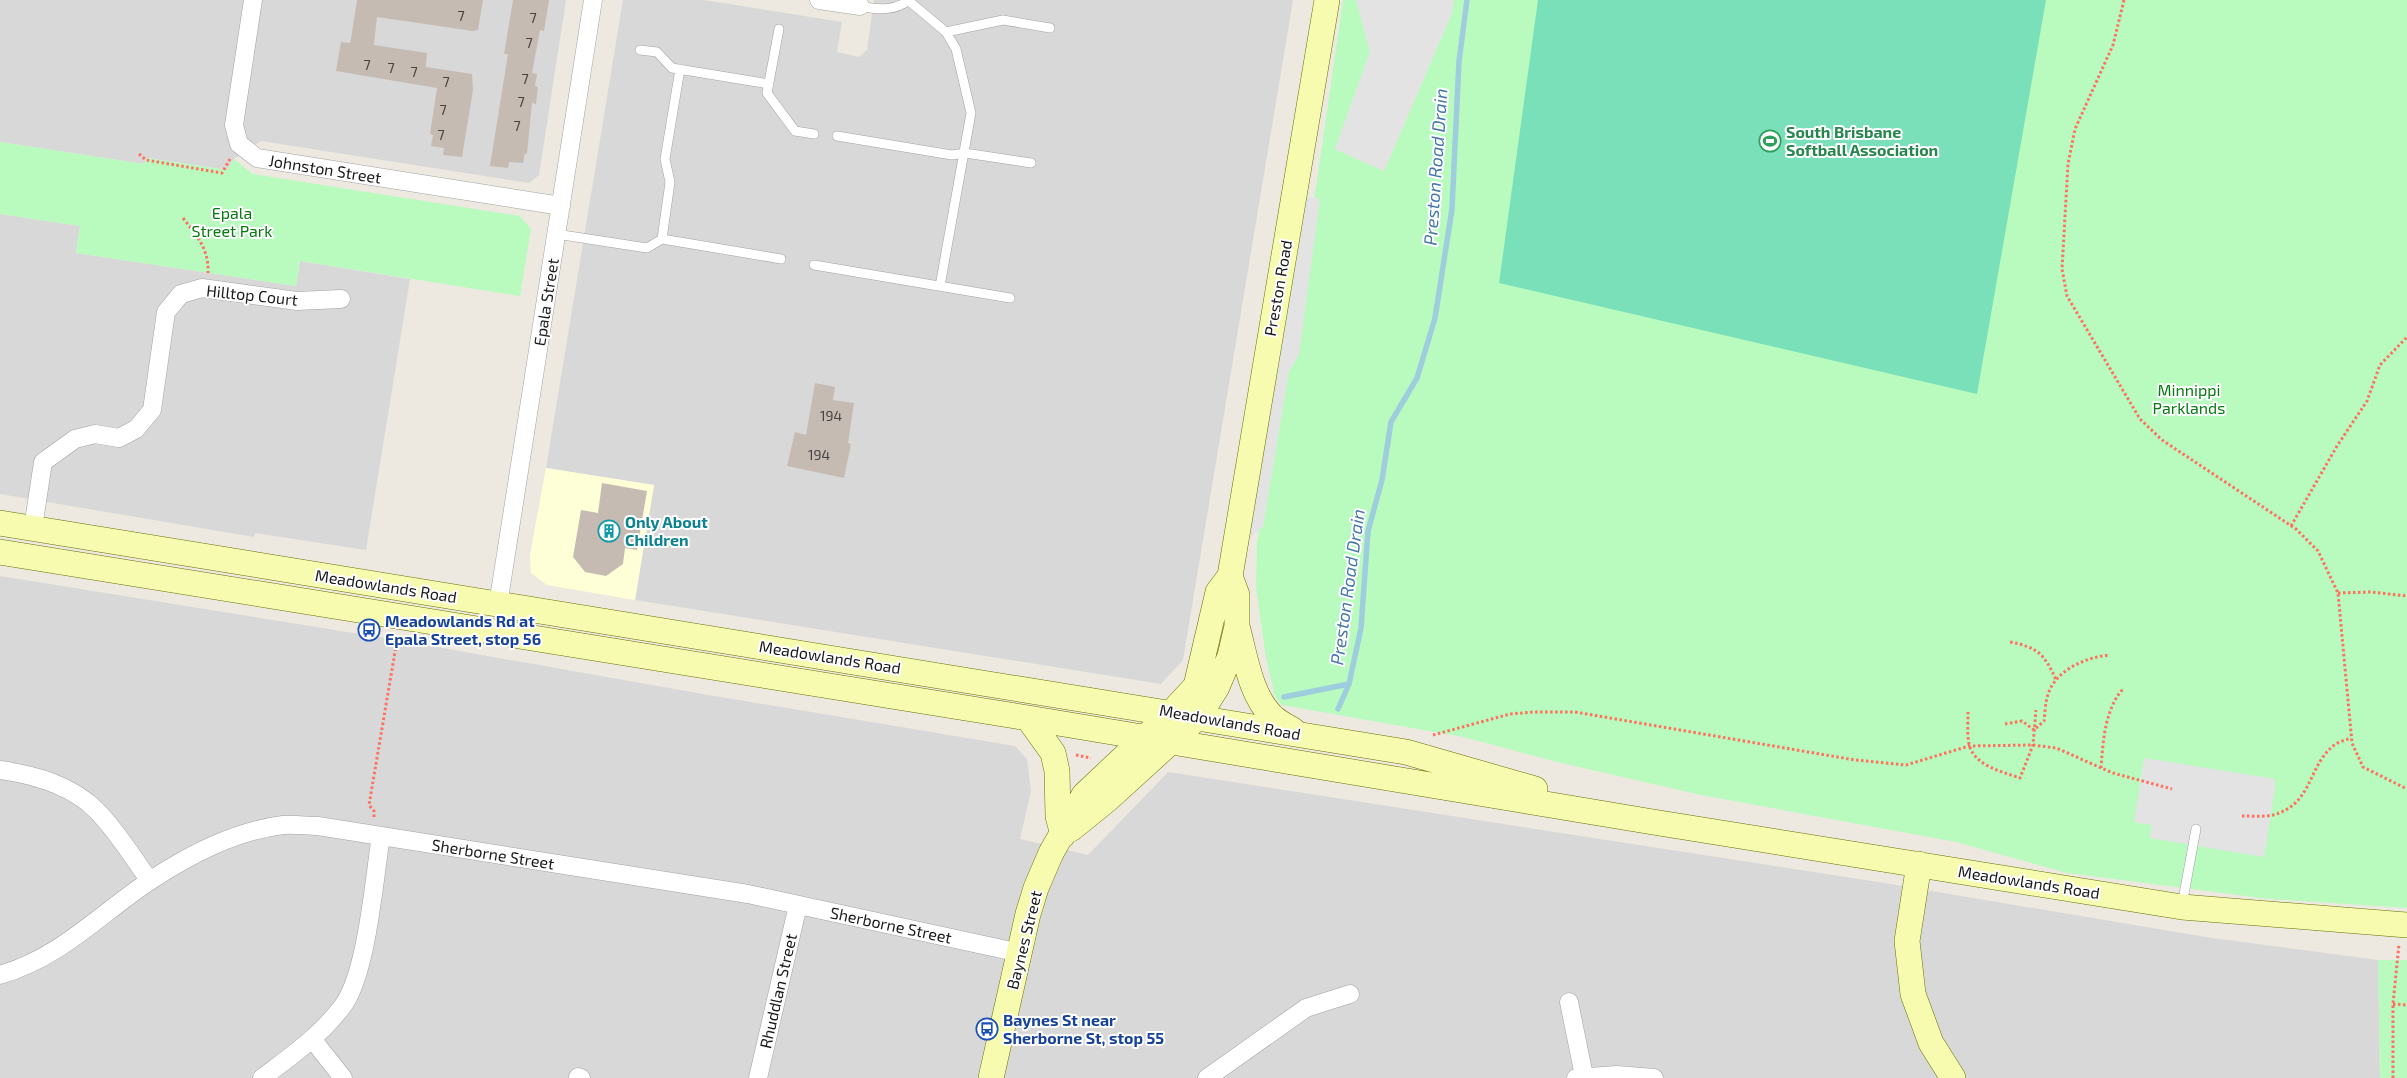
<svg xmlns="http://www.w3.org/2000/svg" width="2407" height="1078" viewBox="0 0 2407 1078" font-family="'Exo 2',sans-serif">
<rect width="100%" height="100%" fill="#ede9e0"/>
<path fill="#d9d8d8" d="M0,0H566L539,175L529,183L261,141L234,159L227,170L147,158L144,164L0,142Z
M623,0H704L842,22L837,52L859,57L867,50L874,0H1293L1183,660L1161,684L635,600L654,485L546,468Z
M0,214L80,226L76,253L296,286L300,261L410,279L366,550L255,533L254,537L0,494Z
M0,576L397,640L703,694L1015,746L1027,759L1031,791L1020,839L1088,855L1168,772L1878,882L2212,938L2378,960L2380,1078H0Z"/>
<path fill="#ffffd7" d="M546,468L654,485L635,600L547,585L531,573L530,555Z"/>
<path fill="#b9fbbf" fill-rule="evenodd" d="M1343,0H1356L1370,52L1335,149L1384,171L1452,13L1454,0H2407V908L2269,899L2067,873L1956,842L1701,795L1557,762L1463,737L1282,705L1275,697L1266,658L1256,587L1257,542L1317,180ZM2275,788L2150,838L2152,825L2135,822Z
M0,142L144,164L147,158L227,170L234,159L253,174L520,216L531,229L520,296L300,261L296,286L76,253L80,226L0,214Z
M2378,960H2407V1078H2380Z"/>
<path fill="#7ae0b9" d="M1538,0H2046L1977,394L1499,283Z"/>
<path fill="#e3e3e3" d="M1356,0H1454L1452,13L1384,171L1335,149L1370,52Z
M1294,194L1320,199L1299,355L1289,372L1263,527L1234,551Z
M2144,758L2275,779V788L2264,857L2150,838L2152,825L2134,822Z"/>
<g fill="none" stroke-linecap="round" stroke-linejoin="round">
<path stroke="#9ecedd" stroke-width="5.5" d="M1284,697L1349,684
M1338,709L1349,684L1361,628L1368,531L1382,480L1391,422L1417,378L1435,318L1452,209L1459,61L1467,0"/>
</g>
<path fill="#c5bbb3" d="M357,0H483L478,30L473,31L377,17L374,45L427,53L426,67L472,74L473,90L462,157L443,155L444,148L431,146L433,135L430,134L437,88L336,71L341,42L350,43L351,39Z
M513,0H549L544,31L540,30L532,73L537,74L535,86L538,87L536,104L532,103L527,154L525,153L523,163L509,162L508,168L490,166L508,54H504Z
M815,383L835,387L833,400L854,403L848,443L851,444L844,478L787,466L795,432L806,435Z
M602,483L647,491L637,550L625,548L623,564L606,576L585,572L573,557L581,510L598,513Z"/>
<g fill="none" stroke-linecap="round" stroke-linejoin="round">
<g stroke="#a2a2a2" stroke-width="10">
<path id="lane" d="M909,1L946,32L956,49L971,113L940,286
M860,6C878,10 895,11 909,0
M779,29L767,93L795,131L814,134
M946,32L1003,20L1050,28
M640,50L657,52L672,68L769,84
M680,69L665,159L670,182L662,239L781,259
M837,136L952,155L965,153L1031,163
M556,234L647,248L662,239
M814,265L1010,298
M2182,905L2196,829"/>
</g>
<g stroke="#a2a2a2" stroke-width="19">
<path id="street" d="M253,0L234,125L239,144L257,158L561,206
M819,0L860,6
M33,528L43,462L75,439L95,434L119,438L136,429L152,410L166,312L181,294L202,288L297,301L341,299
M498,605L593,0
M0,770C35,775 72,785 97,811C117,831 133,858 150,881
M0,975C63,956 98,915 151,880C191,854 235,831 283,825C294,824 307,826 318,826L748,894L1020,953
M1569,1002L1584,1076
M313,1040L343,1078
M578,1077L581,1078
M262,1078C291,1056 320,1036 342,1007C367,975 374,879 381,836
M758,1078L798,905
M1207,1078L1306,1008L1350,994
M1576,1078L1617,1075L1654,1078"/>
</g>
<g stroke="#657201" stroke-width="26">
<path id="secondary" d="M0,523L1406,752L1535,789
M0,552L1028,718L1653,822L2182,907L2407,925
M1237,626C1245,655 1250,696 1273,717C1278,722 1286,726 1293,730
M1028,718L1053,753L1057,771L1058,816L1063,835
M1071,829L1108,799L1198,717L1217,687L1230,656L1237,626V595L1230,576
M1919,864L1907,941L1913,994L1931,1043L1953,1078
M991,1078L1028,914L1036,888L1051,853L1084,795L1172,712L1196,686L1218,592L1230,576L1327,0"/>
</g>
<path stroke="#fe7160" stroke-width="3" stroke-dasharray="2.5 2.5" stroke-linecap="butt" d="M2124,0L2113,45L2075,129L2068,164L2062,269L2067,296L2140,419L2162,440L2296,529L2318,551L2338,593L2352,743L2363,767L2407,789
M139,154L146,160L222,173L230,159
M183,218C197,236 209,249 208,273
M2291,526L2337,446L2367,401L2380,365L2407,337
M2338,593L2371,592L2407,596
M2010,642C2038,647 2045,655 2056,680
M1968,712C1968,722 1967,735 1969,744C1974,766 2003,772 2020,778L2033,745L2036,710
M2005,724L2022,721L2034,730L2044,721C2045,714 2045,705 2047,698C2053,671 2085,657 2110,655
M1433,735L1510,714L1534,712H1575L1855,760L1906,765L1969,746L2033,745L2056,748L2113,773L2172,789
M1076,755L1091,758
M2101,768C2103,741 2105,709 2123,689
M2242,816C2252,816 2264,817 2273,815C2313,804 2307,768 2333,746C2338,742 2345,740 2351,738
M374,817V811L369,805L397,640
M2393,1004L2407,1005
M2393,1078V1004L2399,944"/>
<use href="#lane" stroke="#fff" stroke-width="9"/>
<use href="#street" stroke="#fff" stroke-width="18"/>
<use href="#secondary" stroke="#f7fbb0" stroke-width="25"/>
</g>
<defs>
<g id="stadium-ring" transform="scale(1.125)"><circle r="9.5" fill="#fff" stroke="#2e9e5b" stroke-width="1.5"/><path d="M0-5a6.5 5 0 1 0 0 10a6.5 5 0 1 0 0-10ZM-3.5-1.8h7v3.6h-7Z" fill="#2e9e5b"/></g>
<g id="building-ring" transform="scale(1.125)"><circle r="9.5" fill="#fff" stroke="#0f9aa8" stroke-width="1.5"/><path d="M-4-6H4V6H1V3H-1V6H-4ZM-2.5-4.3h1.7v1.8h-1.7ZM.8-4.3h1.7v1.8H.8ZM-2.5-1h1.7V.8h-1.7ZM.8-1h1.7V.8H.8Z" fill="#0f9aa8"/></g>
<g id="bus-ring" transform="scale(1.125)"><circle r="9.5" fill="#fff" stroke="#1a4fb4" stroke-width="1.5"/><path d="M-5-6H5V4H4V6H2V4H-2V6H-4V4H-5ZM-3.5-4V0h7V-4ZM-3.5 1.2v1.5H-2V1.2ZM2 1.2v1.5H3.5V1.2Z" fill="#1a4fb4"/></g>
</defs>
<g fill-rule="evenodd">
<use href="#stadium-ring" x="1770" y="141"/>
<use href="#building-ring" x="609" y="531"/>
<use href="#bus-ring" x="369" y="630"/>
<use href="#bus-ring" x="987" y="1029"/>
</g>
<g text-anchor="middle" stroke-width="4" stroke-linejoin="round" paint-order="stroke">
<g font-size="14" fill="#464341">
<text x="461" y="21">7</text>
<text x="533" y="23">7</text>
<text x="529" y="48">7</text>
<text x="367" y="70">7</text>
<text x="391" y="73">7</text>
<text x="414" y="77">7</text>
<text x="525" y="84">7</text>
<text x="446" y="87">7</text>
<text x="521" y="107">7</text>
<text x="443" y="115">7</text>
<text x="517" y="131">7</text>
<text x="441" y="140">7</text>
<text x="831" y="421">194</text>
<text x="819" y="460">194</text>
</g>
<g font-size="16" font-weight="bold" fill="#27864d" stroke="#fff" text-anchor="start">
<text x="1786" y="138">South Brisbane<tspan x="1786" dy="18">Softball Association</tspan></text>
</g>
<g font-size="16" fill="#1b1b1b" stroke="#fff">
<text transform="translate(325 169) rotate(9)" y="6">Johnston Street</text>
<text transform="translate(1278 288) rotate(-80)" y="6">Preston Road</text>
<text transform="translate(252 295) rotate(6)" y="6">Hilltop Court</text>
<text transform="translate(546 302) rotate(-81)" y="6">Epala Street</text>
<text transform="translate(386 586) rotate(9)" y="6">Meadowlands Road</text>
<text transform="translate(830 657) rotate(9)" y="6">Meadowlands Road</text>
<text transform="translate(1230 722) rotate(10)" y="6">Meadowlands Road</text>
<text transform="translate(493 854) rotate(9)" y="6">Sherborne Street</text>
<text transform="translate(2029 882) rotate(9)" y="6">Meadowlands Road</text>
<text transform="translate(891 925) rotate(12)" y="6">Sherborne Street</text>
<text transform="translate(1024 940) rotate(-76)" y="6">Baynes Street</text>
<text transform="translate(778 991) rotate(-77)" y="6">Rhuddlan Street</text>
</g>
<g font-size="16" fill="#087a12" stroke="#fff">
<text x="232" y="219">Epala<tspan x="232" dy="18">Street Park</tspan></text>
<text x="2189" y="396">Minnippi<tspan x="2189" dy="18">Parklands</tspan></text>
</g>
<g font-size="16" font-weight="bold" fill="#0d838f" stroke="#fff" text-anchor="start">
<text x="625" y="528">Only About<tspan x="625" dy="18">Children</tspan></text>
</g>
<g font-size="16" font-weight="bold" fill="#164399" stroke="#fff" text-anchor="start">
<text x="385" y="627">Meadowlands Rd at<tspan x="385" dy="18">Epala Street, stop 56</tspan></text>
<text x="1003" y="1026">Baynes St near<tspan x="1003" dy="18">Sherborne St, stop 55</tspan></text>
</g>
<g font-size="18" font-style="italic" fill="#4678ac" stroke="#fff">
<text transform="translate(1436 167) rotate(-86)" y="6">Preston Road Drain</text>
<text transform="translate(1348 587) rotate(-82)" y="6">Preston Road Drain</text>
</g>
</g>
</svg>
